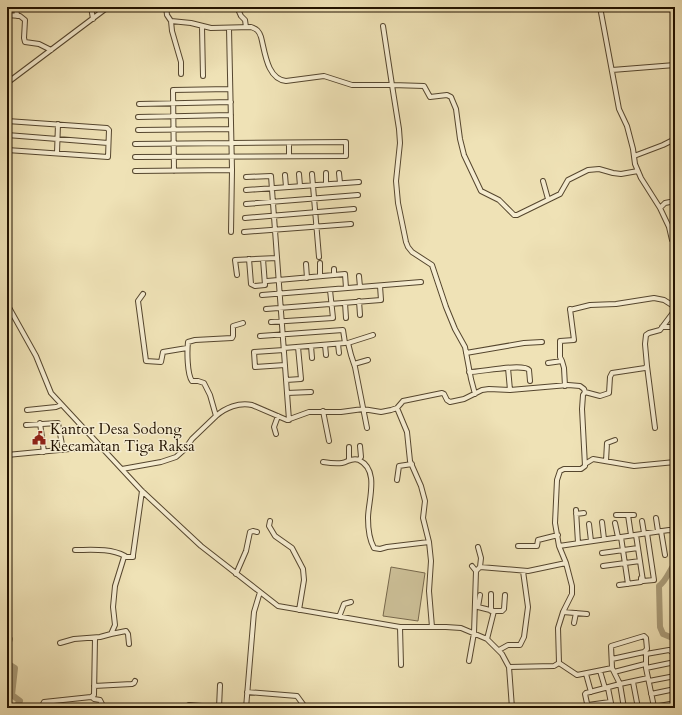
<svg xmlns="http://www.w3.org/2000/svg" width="682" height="715" viewBox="0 0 682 715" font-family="Cardo,serif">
<rect width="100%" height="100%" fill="#efe2b6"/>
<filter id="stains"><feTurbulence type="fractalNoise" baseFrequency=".005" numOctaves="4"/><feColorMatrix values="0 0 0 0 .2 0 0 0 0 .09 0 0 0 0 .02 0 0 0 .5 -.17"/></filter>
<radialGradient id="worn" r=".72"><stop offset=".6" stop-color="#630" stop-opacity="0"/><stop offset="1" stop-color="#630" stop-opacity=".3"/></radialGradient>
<path fill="#ccbf97" stroke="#77684c" d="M391,567L425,573L418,621L383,616Z"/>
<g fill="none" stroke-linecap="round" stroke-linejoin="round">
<path stroke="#a99b78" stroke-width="6" d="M675,563C669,571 667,580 659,586L660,627L663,634L675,639
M7,638L10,639L7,647
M7,663L15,668L12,695L20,701L15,708"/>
<g stroke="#55462e" stroke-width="6">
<path id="minor" d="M16,7L17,16
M91,7L93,19
M166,7L167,15L171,21L172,31L181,62V74
M237,7L241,16L245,20L246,27
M600,7L619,109L627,126L633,149L635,164L641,178L660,208L669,227L672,240L675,243
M7,15L20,16L25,20L24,38L25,42L39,44L51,50
M171,21L191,23L211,28L251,27C257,29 259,31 261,37C265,52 267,79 286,81L324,76L352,85H392L399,129L400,143L396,181L398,203L406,242L408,247L412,252L432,265L446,307L455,329L465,347L471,379L475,394
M383,26L392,85L424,86L430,97L447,95L451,97L456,109L460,139L464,155L481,191L499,200L514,215H517L560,194L568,180L588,170L599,169L613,173L621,174L638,171
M202,27L203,76
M229,28L232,170L231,232
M612,70L675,65
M7,83L108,7
M139,104L231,102
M138,117L231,115
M7,121L107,128L109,130L108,157L7,150
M138,130L231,129
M7,135L108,143
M289,143V156
M57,153L58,124
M634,156L663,145L675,139
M135,157L346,156V142L135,144
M135,171L232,170
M174,171L173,90L230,89
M326,173V184
M339,173L340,183
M299,174L300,186
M312,174L319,257
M285,175L286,187
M246,177L271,176L289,420
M543,181L548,199
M246,190L359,182
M246,204L358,195
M660,208L665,203L675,201
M245,218L354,209
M244,232L351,224
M249,259L251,284L255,286L265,285L263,259
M320,263V276
M306,264L307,278
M334,269V275
M237,275L235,260L277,258
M359,276L360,287
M267,281L345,274L346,288
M143,294L138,301L146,361L161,362L163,352L187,348
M262,295L421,282
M359,301L360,315
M345,303L346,318
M7,304L36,356L51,393L142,491L201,546L278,606L400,627H446L461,628L487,639L502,654L509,667L512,708
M266,309L381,300L380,286
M570,310L590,305L616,304L654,298L664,300L675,307
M271,322L333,318L330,290
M662,327H675
M260,336L343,330L345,343L284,348
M338,344L339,353
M325,345L326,355
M311,346L312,358
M284,350L254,352L255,367L285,365
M466,353L524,343L542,342
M562,361L564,368L565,386
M548,363L562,361L560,357V341L574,340L570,309
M354,364L368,360
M647,366L655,428
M508,368L510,390
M469,372C481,372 523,363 529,370L530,381
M286,380L301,379L298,347
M287,393L311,392
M397,408L407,432L410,461L421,486L425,501L423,518L429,542L431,561L429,591L432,627
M27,410L56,407L61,405
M323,411L329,441
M216,416C225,408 239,402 252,405L287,420L309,412H341L363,409L381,412L391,410L397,408L403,401L442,393L444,394L447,400L450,402L464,399L482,390L489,389L510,390L568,385L580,386L584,389L585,392
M40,423L44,452
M26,425L58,423L63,450
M367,428L355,367L351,355L348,343L373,335
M276,434L274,427L278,416
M7,455L80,448L98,444
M349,459V447
M359,460L361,457L360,446
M606,461L607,443L615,440
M323,462C329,463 336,464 342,463C348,462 352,457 359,460C380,470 368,501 368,518C368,528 369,539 374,548L380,549L387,547L429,542
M585,464L593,459L634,466L675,462
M122,469L161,462L176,457L185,449L192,439L216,416L210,395L204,383L198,381H192C187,374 187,351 188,342L195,340L232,338L233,336V326L243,323
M397,480L399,466L412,464
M576,510L578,543
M576,514L584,513
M616,515H634
M628,515L631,535
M656,518L658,531
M270,521L269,526L275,536L292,548L303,569L304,580L299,610
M642,521L644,533
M602,522L604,539
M615,523L618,537
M589,524L591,541
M661,531L665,555
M636,535L643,581L654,580L647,533
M621,537L628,584
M518,546H537L538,540L558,535
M559,546L669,530L674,531L675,537
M478,547L481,558L480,567
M75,550C91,550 110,548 125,556
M602,553L638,548
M472,566L476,571L480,567L528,571L566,563
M603,566L640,561
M236,574L246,551L250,532L253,531L257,532
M619,585L641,582V578
M480,595L478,607L494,611
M491,611V594
M563,612L587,614
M339,617L344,604L351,602
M574,623L576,613
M400,627L401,665
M111,634L126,631L128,634L129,644
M487,639L494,611H502L504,609L505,595
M60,643L74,639L100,637L111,634L115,625L113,607L115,586L124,557H133V555L142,491
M499,650L508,645H520L524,637L528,607L523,571
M612,659L644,652
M469,661L474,633L476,571
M559,663L577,675L612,668L611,646L644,636L646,638L647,649L644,652
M509,667L554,666L559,663L558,628L563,612L572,594V586L566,563L559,546L555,523L557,480L560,471L564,469H581L585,466L582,409L583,395L585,392L600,396L609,393L610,377L612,373L645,368L647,366L645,344L646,335L649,333L660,330L675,310
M612,668L620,684L648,678
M646,668L675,662
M600,671L605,688
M614,672L645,664
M586,674L591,692
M649,681L675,676
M633,682L638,708
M94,686L132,684L134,683L135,681
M608,688L612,708
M247,692L297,696L305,707L323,706L350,707
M651,694L675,689
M92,697L94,699L100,700L104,708
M189,705L202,706L213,708
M588,705L610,702
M654,707L646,668V654L669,650L675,654
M41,708L44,702L91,697L94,695L95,638
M219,708L220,685
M246,708L254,612L260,592
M588,708L585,694L586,693L620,684L624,708
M649,708L675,703"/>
</g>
<use href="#minor" stroke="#f5ecd0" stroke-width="4"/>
</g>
<defs>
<g id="civic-bare" transform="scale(1.08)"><path d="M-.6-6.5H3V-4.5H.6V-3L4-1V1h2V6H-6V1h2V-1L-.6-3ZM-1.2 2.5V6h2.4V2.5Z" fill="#8f2418" stroke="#f5ecd0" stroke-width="2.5" paint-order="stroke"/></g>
</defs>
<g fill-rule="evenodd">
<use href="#civic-bare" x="39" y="438"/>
</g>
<g text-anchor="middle" stroke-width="3" stroke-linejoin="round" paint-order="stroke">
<g font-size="15" fill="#221200" stroke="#f5ecd0" text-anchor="start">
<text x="50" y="434">Kantor Desa Sodong<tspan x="50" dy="17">Kecamatan Tiga Raksa</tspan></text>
</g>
</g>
<rect width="682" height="715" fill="none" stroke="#efe2b6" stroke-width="24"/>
<rect x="8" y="8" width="666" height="699" fill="none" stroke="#221200" stroke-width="2"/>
<rect x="12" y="12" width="658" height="691" fill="none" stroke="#221200"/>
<rect width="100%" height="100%" filter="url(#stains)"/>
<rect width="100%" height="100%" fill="url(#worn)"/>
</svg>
